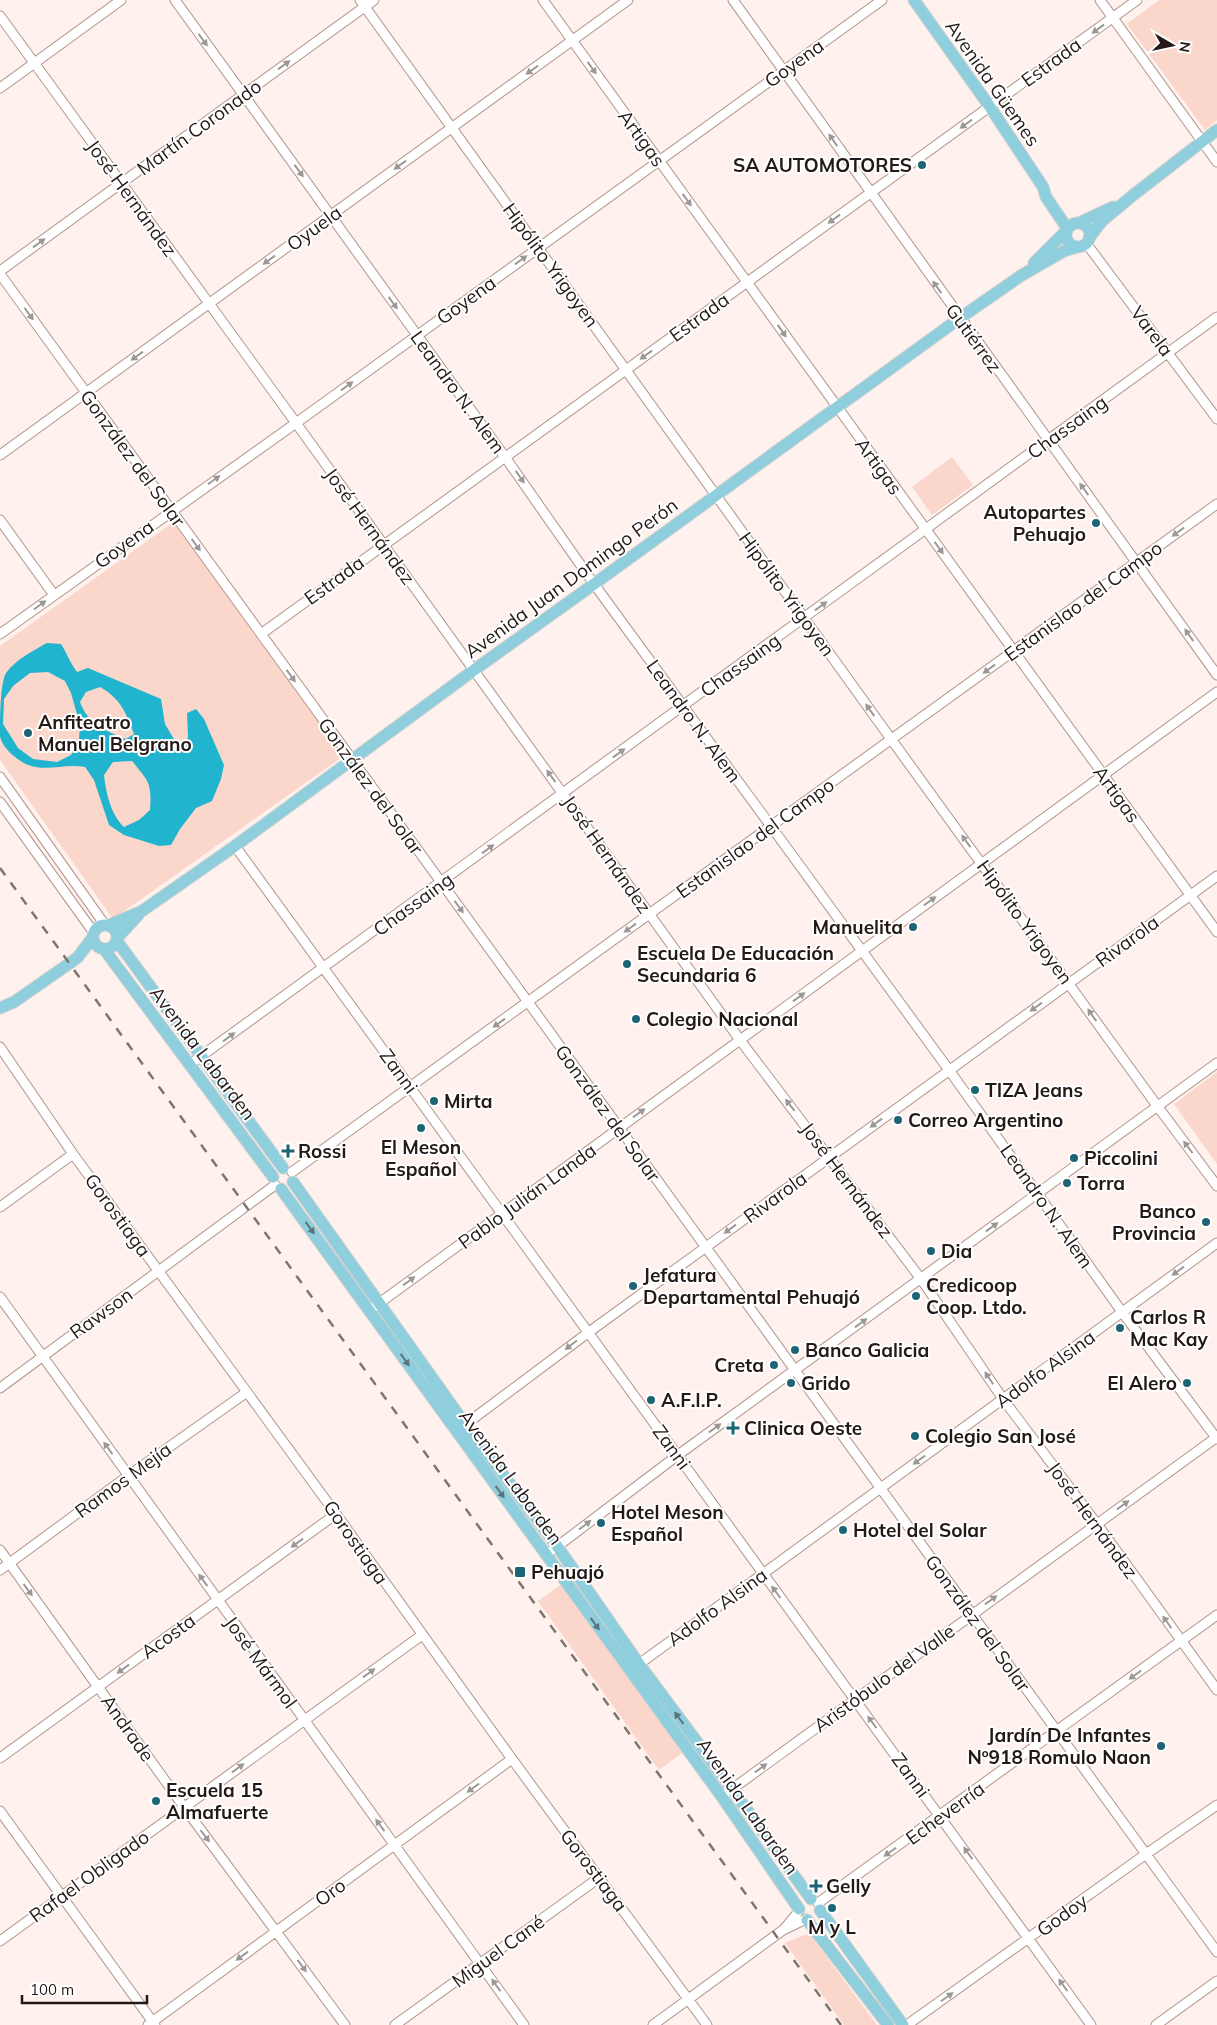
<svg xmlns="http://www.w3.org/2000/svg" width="1217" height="2025" viewBox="0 0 1217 2025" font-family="Mulish,sans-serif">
<rect width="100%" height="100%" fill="#fff2ee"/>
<path fill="#fbd6cb" d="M1159,0H1217V120L1205,130L1127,24Z
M952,457L973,485L932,515L912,487Z
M178,519L345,755L113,919L0,760V646Z
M1217,1072V1164L1174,1104Z
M562,1584L682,1753L659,1770L538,1601Z
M809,1933L877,2025H844L785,1943Z"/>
<path fill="#20b4ce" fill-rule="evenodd" d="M47,643L61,644C67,653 70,663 77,672L88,668L161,699L165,724L178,746L185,748L188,736L187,713L196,709L204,719L224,765L221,779L212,801L196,808L180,829L171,845L159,846L124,835L109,825L94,780L85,767C65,763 48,772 28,765C17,760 2,748 0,736C0,722 0,687 5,675C12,662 34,650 47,643ZM48,672L65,681L71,693L80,725L79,739L71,755L57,762L33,759L18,748L3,724L4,699L13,686L30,673ZM100,687C121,699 126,713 134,734L126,739C106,731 88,724 80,702L86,692ZM132,761C148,781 152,782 150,810L139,820L124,827C111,815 106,793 104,775L113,762Z"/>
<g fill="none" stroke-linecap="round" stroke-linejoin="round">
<g stroke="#b1948a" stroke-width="11">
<path id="minor" d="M175,0L505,457L594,584L949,1070L1122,1312L1217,1439
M360,0L891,739L1158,1107L1217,1186
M543,0L1217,932
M733,0L1217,675
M1100,0L1217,162
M0,16L296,423L740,1040L921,1279L1003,1399L1097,1524L1217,1690
M0,88L121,0
M1086,243L1217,419
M0,271L374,0
M0,274L1217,1952
M0,455L628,0
M0,520L54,595
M0,634L296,423L882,0
M261,634L1137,0
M0,777L105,925
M0,802L94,933
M235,846L1091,2025
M0,1047L73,1154L336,1514L512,1759L707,2025
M189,1065L1217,317
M292,1172L1217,504
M0,1207L73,1154
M0,1297L524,2025
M374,1307L1217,692
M0,1388L275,1185
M462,1427L589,1332L1217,876
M0,1550L184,1807L345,2025
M546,1555L678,1455L1217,1063
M0,1570L128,1476L247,1392
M635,1667L1217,1243
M0,1758L336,1514
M728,1792L1217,1437
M0,1811L155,2025
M818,1903L1217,1615
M785,1928L799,1911
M0,1941L422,1635
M148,2025L512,1759
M395,2025L600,1877
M653,2025L783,1930L806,1919
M907,2025L1146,1854L1217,1805
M1156,2025L1217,1981"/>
</g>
<g stroke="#d3d1d0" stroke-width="13">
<path id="major" d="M914,0L990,107L1043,187L1046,197L1067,228
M1066 235a12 12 0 1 1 24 0a12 12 0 1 1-24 0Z
M1079,223L1113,207
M1089,238L1102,221L1132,196L1217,130
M1034,263L1066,231
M93 937a12 12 0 1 1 24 0a12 12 0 1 1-24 0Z
M109,925L142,911L235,846L474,670L594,584L960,318L1022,275L1064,251L1077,247
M117,938L139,914
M117,941L283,1168
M104,949L273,1177
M0,1008L14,1002L70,963L78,957L93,937
M293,1182L465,1424L557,1546L639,1664L732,1789L811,1899
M281,1189L722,1797L799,1909
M820,1910L903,2025
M807,1920L888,2025"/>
</g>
<use href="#minor" stroke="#fff" stroke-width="9"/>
<use href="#major" stroke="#8fcedc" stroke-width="11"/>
<path stroke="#807471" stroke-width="2.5" stroke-dasharray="9 9" stroke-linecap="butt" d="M0,868L841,2025"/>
</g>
<defs><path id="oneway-solid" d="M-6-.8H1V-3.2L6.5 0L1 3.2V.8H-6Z" transform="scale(1.25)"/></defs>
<g fill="#9c9896">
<use href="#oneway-solid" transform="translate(1098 29) rotate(144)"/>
<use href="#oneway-solid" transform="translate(203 40) rotate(54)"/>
<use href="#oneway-solid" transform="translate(284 65) rotate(-36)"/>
<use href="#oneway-solid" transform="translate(592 68) rotate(54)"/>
<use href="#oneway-solid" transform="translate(532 70) rotate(144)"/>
<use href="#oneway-solid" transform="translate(966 124) rotate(144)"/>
<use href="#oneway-solid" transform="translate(833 140) rotate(-125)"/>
<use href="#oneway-solid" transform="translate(400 165) rotate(144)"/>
<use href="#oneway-solid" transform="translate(299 171) rotate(54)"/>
<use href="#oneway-solid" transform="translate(687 200) rotate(54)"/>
<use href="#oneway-solid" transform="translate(834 219) rotate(144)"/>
<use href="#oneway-solid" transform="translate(39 243) rotate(-36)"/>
<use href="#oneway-solid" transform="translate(269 260) rotate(144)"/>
<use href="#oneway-solid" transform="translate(521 260) rotate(-36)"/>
<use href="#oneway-solid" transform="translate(937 287) rotate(-126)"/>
<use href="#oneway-solid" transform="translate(393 303) rotate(54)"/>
<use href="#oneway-solid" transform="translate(29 314) rotate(54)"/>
<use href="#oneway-solid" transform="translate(782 331) rotate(55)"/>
<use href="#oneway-solid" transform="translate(646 355) rotate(144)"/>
<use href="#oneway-solid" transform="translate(137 356) rotate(144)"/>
<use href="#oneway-solid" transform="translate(347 386) rotate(-36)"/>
<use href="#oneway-solid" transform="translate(520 477) rotate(55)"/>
<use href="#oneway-solid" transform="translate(214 480) rotate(-35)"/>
<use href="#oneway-solid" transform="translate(1084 489) rotate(-126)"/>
<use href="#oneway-solid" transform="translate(1178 532) rotate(144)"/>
<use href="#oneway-solid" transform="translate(196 545) rotate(54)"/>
<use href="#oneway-solid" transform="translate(939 548) rotate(54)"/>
<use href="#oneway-solid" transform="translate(40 605) rotate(-36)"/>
<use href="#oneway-solid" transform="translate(821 606) rotate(-36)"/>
<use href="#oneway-solid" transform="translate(1189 635) rotate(-125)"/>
<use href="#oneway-solid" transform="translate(989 669) rotate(144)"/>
<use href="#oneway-solid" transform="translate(291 676) rotate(54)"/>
<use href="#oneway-solid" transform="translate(870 710) rotate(-125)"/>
<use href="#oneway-solid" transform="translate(619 753) rotate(-36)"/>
<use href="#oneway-solid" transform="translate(551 776) rotate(-126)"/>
<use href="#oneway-solid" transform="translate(966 841) rotate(-126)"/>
<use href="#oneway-solid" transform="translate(488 849) rotate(-36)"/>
<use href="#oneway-solid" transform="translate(930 901) rotate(-36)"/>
<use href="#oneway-solid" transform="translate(459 907) rotate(54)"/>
<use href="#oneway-solid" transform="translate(630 928) rotate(144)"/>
<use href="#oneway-solid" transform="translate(799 997) rotate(-36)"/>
<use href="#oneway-solid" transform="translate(1036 1007) rotate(144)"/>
<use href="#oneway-solid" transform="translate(1092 1015) rotate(-125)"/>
<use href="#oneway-solid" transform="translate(499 1023) rotate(144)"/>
<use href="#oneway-solid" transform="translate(229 1037) rotate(-36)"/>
<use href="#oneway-solid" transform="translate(790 1105) rotate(-128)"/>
<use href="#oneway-solid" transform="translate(639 1113) rotate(-36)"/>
<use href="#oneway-solid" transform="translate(876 1123) rotate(144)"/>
<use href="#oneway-solid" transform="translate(1188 1147) rotate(-127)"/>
<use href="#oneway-solid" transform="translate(992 1227) rotate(-36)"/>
<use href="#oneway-solid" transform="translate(730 1229) rotate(144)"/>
<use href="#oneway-solid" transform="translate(1178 1271) rotate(144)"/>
<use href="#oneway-solid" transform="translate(409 1281) rotate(-36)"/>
<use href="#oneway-solid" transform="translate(861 1323) rotate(-36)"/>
<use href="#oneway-solid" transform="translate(571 1345) rotate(143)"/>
<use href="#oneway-solid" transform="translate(989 1378) rotate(-124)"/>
<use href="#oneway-solid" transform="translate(715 1428) rotate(-36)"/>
<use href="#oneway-solid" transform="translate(108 1448) rotate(-126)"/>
<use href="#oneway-solid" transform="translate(919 1460) rotate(144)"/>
<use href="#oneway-solid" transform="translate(1123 1505) rotate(-36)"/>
<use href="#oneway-solid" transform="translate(585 1525) rotate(-37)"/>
<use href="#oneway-solid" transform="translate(297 1543) rotate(144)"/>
<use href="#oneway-solid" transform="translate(203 1580) rotate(-126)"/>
<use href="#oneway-solid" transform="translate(28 1590) rotate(54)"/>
<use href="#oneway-solid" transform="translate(776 1592) rotate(-127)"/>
<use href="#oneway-solid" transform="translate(991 1600) rotate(-36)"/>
<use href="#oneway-solid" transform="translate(1167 1622) rotate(-126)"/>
<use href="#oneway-solid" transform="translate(123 1669) rotate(144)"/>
<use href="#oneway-solid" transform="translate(369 1673) rotate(-36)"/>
<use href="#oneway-solid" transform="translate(1135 1675) rotate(144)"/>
<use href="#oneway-solid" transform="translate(872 1722) rotate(-126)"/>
<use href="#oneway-solid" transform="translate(238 1768) rotate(-36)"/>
<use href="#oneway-solid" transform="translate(761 1768) rotate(-36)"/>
<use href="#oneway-solid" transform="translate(473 1788) rotate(144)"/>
<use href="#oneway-solid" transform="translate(380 1825) rotate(-126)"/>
<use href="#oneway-solid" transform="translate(205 1836) rotate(53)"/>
<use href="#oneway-solid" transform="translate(890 1852) rotate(145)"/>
<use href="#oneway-solid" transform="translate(968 1853) rotate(-126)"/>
<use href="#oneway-solid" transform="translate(242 1956) rotate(144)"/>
<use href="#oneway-solid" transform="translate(302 1966) rotate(54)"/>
<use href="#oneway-solid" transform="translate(496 1985) rotate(-125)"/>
<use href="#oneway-solid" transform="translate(1063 1985) rotate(-126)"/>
<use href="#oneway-solid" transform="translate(947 1997) rotate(-35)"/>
</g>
<g fill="#5a7479">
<use href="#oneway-solid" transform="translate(310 1228) rotate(54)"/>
<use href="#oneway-solid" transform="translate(405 1360) rotate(55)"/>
<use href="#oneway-solid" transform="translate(500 1492) rotate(54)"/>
<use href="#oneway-solid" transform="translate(595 1624) rotate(54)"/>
<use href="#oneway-solid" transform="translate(679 1718) rotate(-127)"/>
</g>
<g fill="#1d6574" stroke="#fff" stroke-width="2">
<circle cx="922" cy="165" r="5"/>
<circle cx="1096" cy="523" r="5"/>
<circle cx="28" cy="733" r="5"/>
<circle cx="913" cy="927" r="5"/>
<circle cx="627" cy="964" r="5"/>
<circle cx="636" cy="1019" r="5"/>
<circle cx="975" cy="1090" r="5"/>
<circle cx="434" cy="1101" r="5"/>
<circle cx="898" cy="1120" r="5"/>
<circle cx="421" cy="1128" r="5"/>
<path d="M285.5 1143.5h5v5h5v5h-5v5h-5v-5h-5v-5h5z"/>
<circle cx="1074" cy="1158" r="5"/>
<circle cx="1067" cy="1183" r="5"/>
<circle cx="1206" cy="1222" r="5"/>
<circle cx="931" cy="1251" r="5"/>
<circle cx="633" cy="1286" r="5"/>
<circle cx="916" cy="1296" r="5"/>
<circle cx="1120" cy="1328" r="5"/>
<circle cx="795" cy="1350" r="5"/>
<circle cx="774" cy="1365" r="5"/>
<circle cx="791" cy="1383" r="5"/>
<circle cx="1187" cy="1383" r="5"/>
<circle cx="651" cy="1400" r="5"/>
<path d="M730.5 1420.5h5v5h5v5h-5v5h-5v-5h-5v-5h5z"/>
<circle cx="915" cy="1436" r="5"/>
<circle cx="601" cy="1523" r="5"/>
<circle cx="843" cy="1530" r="5"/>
<rect x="514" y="1566" width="12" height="12" rx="2.5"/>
<circle cx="1161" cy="1746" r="5"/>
<circle cx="156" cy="1801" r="5"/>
<path d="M813.5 1878.5h5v5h5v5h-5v5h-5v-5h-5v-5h5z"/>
<circle cx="832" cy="1908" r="5"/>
</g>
<g text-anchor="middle" stroke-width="4" stroke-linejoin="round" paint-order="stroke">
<g font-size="19" fill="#241916" stroke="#fff">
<text transform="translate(1051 62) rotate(-36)" y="7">Estrada</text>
<text transform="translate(794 63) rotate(-36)" y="7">Goyena</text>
<text transform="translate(993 83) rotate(55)" y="7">Avenida Güemes</text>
<text transform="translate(199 127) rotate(-36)" y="7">Martín Coronado</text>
<text transform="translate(642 138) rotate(54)" y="7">Artigas</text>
<text transform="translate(132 198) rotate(54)" y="7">José Hernández</text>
<text transform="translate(314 228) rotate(-36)" y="7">Oyuela</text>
<text transform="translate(551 265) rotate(54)" y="7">Hipólito Yrigoyen</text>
<text transform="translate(466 300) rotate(-36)" y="7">Goyena</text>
<text transform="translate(699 317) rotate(-36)" y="7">Estrada</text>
<text transform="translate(1152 331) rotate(53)" y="7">Varela</text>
<text transform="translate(974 338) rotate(54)" y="7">Gutiérrez</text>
<text transform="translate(458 392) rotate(54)" y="7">Leandro N. Alem</text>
<text transform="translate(1067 427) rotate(-36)" y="7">Chassaing</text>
<text transform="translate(133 458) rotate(54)" y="7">González del Solar</text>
<text transform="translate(879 466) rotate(54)" y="7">Artigas</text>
<text transform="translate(370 526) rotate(54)" y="7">José Hernández</text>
<text transform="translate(124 544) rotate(-36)" y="7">Goyena</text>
<text transform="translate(571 578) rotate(-36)" y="7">Avenida Juan Domingo Perón</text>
<text transform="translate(334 580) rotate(-36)" y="7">Estrada</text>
<text transform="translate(787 594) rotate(54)" y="7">Hipólito Yrigoyen</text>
<text transform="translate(1083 601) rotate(-36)" y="7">Estanislao del Campo</text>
<text transform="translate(740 665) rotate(-36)" y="7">Chassaing</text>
<text transform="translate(694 721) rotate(54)" y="7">Leandro N. Alem</text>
<text transform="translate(371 786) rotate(54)" y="7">González del Solar</text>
<text transform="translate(1117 794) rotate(54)" y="7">Artigas</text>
<text transform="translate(755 838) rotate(-36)" y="7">Estanislao del Campo</text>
<text transform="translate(607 854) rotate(55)" y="7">José Hernández</text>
<text transform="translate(413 904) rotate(-36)" y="7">Chassaing</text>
<text transform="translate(1025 922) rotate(54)" y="7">Hipólito Yrigoyen</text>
<text transform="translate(1127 941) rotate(-36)" y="7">Rivarola</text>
<text transform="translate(203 1053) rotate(53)" y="7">Avenida Labarden</text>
<text transform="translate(399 1071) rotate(54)" y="7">Zanni</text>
<text transform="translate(608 1113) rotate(54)" y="7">González del Solar</text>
<text transform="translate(847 1180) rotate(53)" y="7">José Hernández</text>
<text transform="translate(527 1196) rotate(-36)" y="7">Pablo Julián Landa</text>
<text transform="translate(775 1197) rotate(-36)" y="7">Rivarola</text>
<text transform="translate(1047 1206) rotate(55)" y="7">Leandro N. Alem</text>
<text transform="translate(118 1215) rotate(54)" y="7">Gorostiaga</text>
<text transform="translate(101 1313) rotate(-36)" y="7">Rawson</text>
<text transform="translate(1045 1369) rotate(-36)" y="7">Adolfo Alsina</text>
<text transform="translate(672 1447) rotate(54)" y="7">Zanni</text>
<text transform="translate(511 1477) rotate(54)" y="7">Avenida Labarden</text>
<text transform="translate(123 1480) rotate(-36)" y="7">Ramos Mejía</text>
<text transform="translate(1093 1520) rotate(54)" y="7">José Hernández</text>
<text transform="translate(356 1542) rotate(55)" y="7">Gorostiaga</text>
<text transform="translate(717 1607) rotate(-36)" y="7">Adolfo Alsina</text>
<text transform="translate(978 1623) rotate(54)" y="7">González del Solar</text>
<text transform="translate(168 1636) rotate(-36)" y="7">Acosta</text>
<text transform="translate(261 1662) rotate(54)" y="7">José Mármol</text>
<text transform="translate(884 1678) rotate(-36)" y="7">Aristóbulo del Valle</text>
<text transform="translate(128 1728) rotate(55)" y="7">Andrade</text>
<text transform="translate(911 1775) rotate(54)" y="7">Zanni</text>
<text transform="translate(748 1806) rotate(55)" y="7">Avenida Labarden</text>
<text transform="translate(945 1813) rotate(-36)" y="7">Echeverría</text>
<text transform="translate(594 1870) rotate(53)" y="7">Gorostiaga</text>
<text transform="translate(89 1876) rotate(-36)" y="7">Rafael Obligado</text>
<text transform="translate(330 1892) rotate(-36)" y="7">Oro</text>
<text transform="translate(1062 1915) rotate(-36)" y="7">Godoy</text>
<text transform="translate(498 1951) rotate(-36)" y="7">Miguel Cané</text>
</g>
<g font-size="19" font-weight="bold" fill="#241916" stroke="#fff" text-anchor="start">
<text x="912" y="172" text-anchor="end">SA AUTOMOTORES</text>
<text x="1086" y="519" text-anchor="end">Autopartes<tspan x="1086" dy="22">Pehuajo</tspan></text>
<text x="38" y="729">Anfiteatro<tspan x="38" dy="22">Manuel Belgrano</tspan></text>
<text x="903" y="934" text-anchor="end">Manuelita</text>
<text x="637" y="960">Escuela De Educación<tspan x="637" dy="22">Secundaria 6</tspan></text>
<text x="646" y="1026">Colegio Nacional</text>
<text x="985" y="1097">TIZA Jeans</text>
<text x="444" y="1108">Mirta</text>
<text x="908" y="1127">Correo Argentino</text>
<text x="421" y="1154" text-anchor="middle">El Meson<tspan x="421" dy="22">Español</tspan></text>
<text x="298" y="1158">Rossi</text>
<text x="1084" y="1165">Piccolini</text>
<text x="1077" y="1190">Torra</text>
<text x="1196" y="1218" text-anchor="end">Banco<tspan x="1196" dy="22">Provincia</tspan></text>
<text x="941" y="1258">Dia</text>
<text x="643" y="1282">Jefatura<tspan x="643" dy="22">Departamental Pehuajó</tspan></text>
<text x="926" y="1292">Credicoop<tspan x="926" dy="22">Coop. Ltdo.</tspan></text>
<text x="1130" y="1324">Carlos R<tspan x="1130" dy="22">Mac Kay</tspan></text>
<text x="805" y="1357">Banco Galicia</text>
<text x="764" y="1372" text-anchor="end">Creta</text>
<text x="801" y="1390">Grido</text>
<text x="1177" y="1390" text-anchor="end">El Alero</text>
<text x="661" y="1407">A.F.I.P.</text>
<text x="744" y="1435">Clinica Oeste</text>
<text x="925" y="1443">Colegio San José</text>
<text x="611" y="1519">Hotel Meson<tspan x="611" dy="22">Español</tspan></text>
<text x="853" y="1537">Hotel del Solar</text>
<text x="531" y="1579">Pehuajó</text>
<text x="1151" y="1742" text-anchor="end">Jardín De Infantes<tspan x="1151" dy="22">Nº918 Romulo Naon</tspan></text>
<text x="166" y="1797">Escuela 15<tspan x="166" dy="22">Almafuerte</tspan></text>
<text x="826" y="1893">Gelly</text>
<text x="832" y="1934" text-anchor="middle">M y L</text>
</g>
</g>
<g transform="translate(1172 45) rotate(99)" stroke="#ffffff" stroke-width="4" paint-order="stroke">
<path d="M0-4L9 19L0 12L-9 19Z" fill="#241916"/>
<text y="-8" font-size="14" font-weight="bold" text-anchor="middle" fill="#241916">N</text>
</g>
<path d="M22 1995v8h125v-8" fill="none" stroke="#241916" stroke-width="2.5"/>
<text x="30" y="1995" font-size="15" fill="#241916" stroke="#ffffff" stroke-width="4" paint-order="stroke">100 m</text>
</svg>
